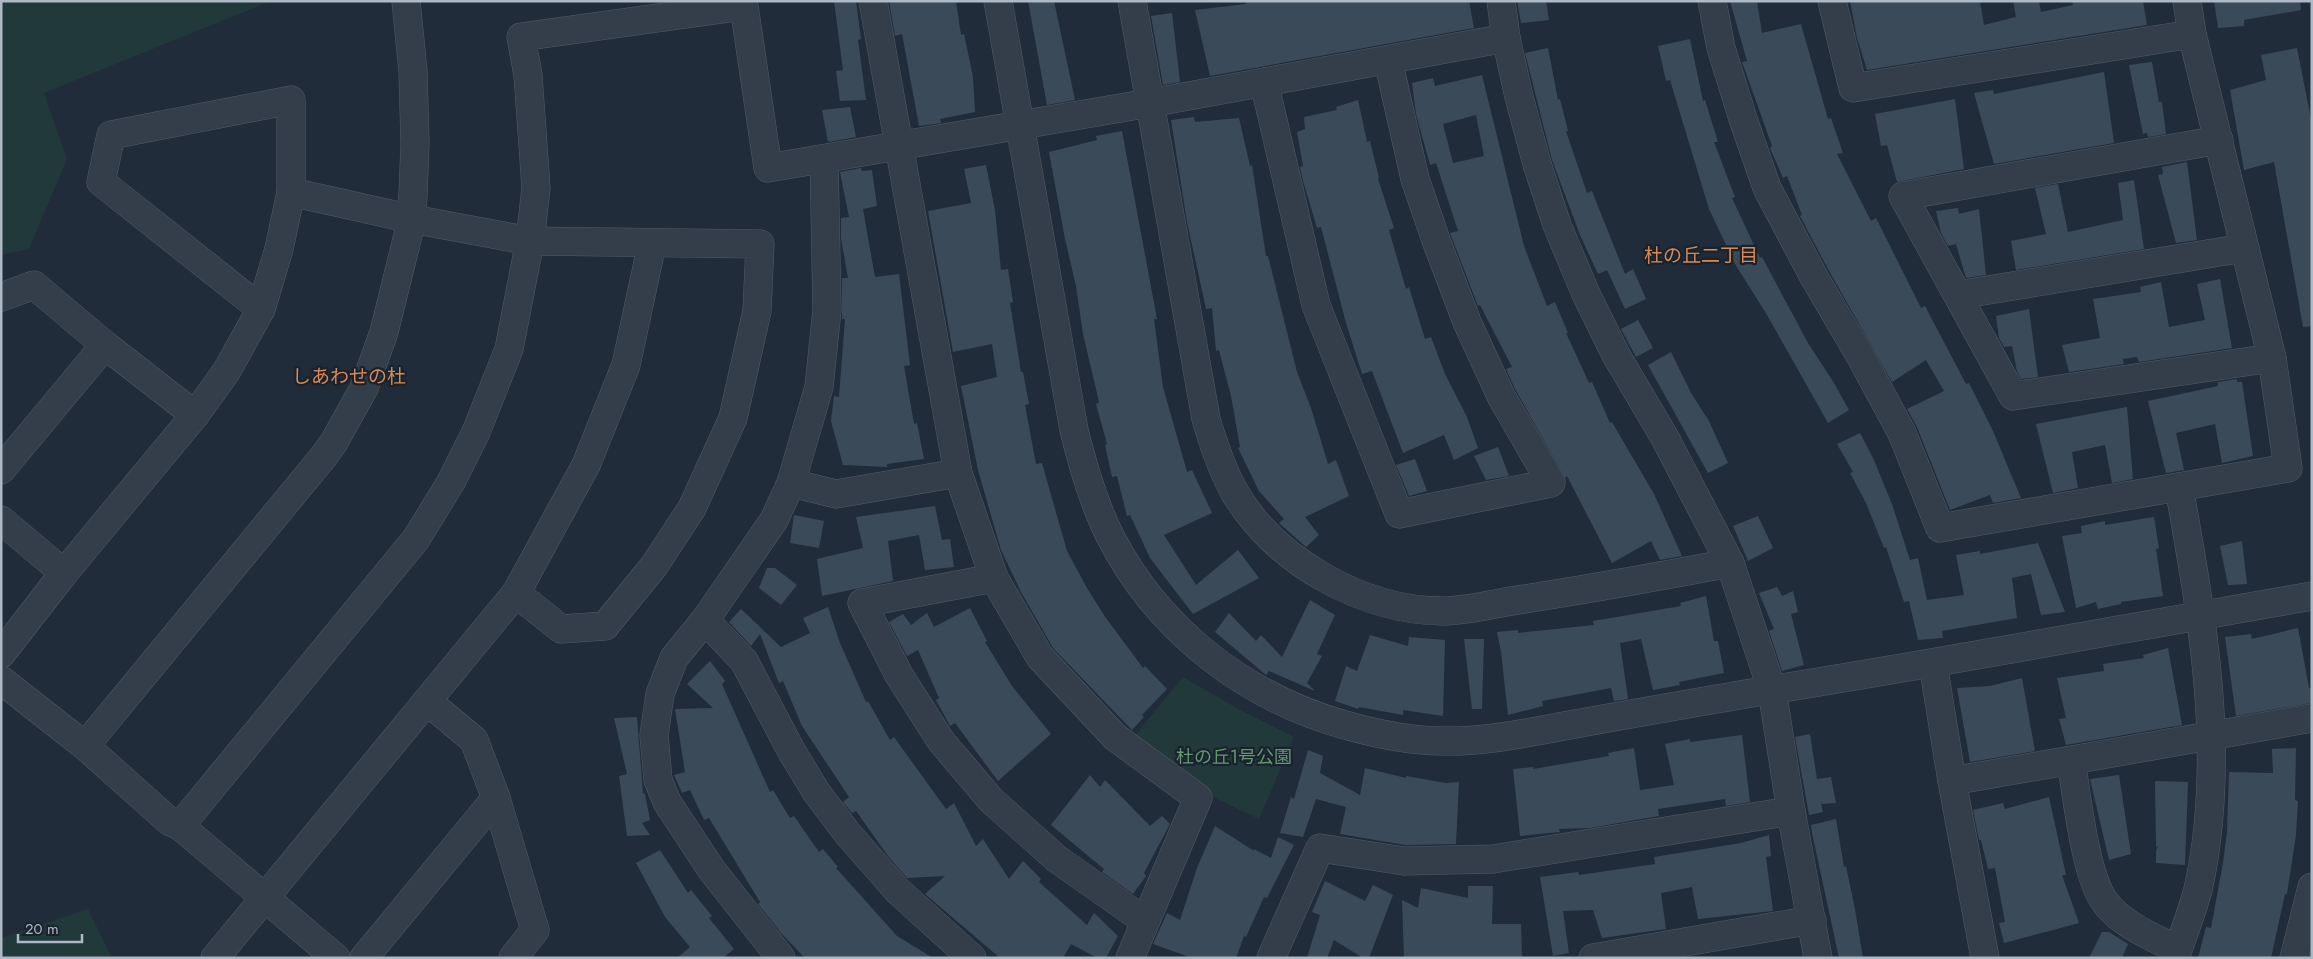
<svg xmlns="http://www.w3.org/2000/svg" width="2313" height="959" font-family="Jost,'Noto Sans JP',sans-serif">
  <rect width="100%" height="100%" fill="#202c3a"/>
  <g fill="#22393b">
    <polygon points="1,1 271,1 44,93 67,159 29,249 1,255"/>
    <polygon points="1183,677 1242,711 1294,737 1259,819 1219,800 1175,772 1134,737"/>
    <polygon points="88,909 111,956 106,958 1,958 1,938"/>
  </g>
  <g fill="#3b4a59" fill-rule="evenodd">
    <polygon points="834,1 856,1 861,39 858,40 866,100 840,101 836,71 843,70"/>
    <polygon points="889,1 956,1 961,35 964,34 973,77 975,112 940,119 941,123 919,126 902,34 895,36"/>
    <polygon points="1028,1 1054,1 1075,100 1047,105"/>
    <polygon points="1245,1 1469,1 1474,28 1210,76 1195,10 1246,4"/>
    <polygon points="1517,1 1546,1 1549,20 1521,23"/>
    <polygon points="1730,1 1757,1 1762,33 1801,24 1828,119 1831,118 1843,153 1837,154 1871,221 1876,218 1921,308 1925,306 1966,384 1969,383 1993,431 2021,498 1993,503 1990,495 1950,510 1917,427 1907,409 1944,391 1926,360 1892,382 1828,269 1800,216 1802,215 1787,176 1783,178 1770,148 1772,146 1742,62 1747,61"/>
    <polygon points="1850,1 1980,1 1984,25 2016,17 2013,1 2039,1 2041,12 2073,5 2072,1 2143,1 2147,25 1867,70 1857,38"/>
    <polygon points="2214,1 2300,1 2301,10 2244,20 2244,26 2218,28"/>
    <polygon points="1172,13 1180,82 1163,85 1151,16"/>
    <polygon points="1690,39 1703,101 1705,100 1718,142 1714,142 1735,197 1732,198 1760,258 1762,257 1808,343 1834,383 1849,410 1828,423 1767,315 1735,264 1709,209 1670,80 1666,81 1658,46"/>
    <polygon points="1548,48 1558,100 1560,99 1568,131 1566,131 1587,193 1592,191 1625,274 1633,269 1646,299 1625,309 1607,270 1598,274 1580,235 1552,160 1525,53"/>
    <polygon points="2297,48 2312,124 2312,326 2303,327 2274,162 2244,170 2230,90 2266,80 2261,55"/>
    <polygon points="2152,62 2159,102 2162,102 2166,134 2148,137 2147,133 2143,134 2129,65"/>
    <polygon points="2104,72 2114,143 1994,164 1974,93 1993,90 1994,94"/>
    <path d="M1482 75 1524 246 1547 306 1555 302 1568 333H1566L1589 383 1592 382 1610 423 1612 422 1654 494 1682 556 1660 560 1651 541 1612 563 1567 476 1565 478 1515 389 1506 369 1512 367 1480 305 1478 306 1450 233 1458 231 1436 163 1430 165 1416 114 1412 83 1433 78 1435 86ZM1476 115 1484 156 1453 163 1443 124Z"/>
    <polygon points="1955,99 1964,169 1897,182 1887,145 1881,146 1875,114"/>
    <polygon points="1358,100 1367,142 1370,141 1379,178 1378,179 1394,228 1389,230 1406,289 1409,287 1425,339 1431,337 1445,374 1467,417 1478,448 1454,460 1444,435 1403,453 1372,371 1362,374 1346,323 1321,227 1317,228 1303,181 1300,167 1303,166 1297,132 1305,129 1304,117 1337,110 1336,107"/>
    <polygon points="850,107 856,137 828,142 822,110"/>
    <polygon points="1194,117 1195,122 1239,118 1250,166 1252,165 1266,256 1268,256 1297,372 1311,408 1328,464 1336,460 1349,496 1305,517 1319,535 1306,547 1279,523 1284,519 1259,491 1238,448 1240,447 1231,396 1219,350 1216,351 1212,308 1206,309 1187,222 1171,120"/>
    <polygon points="1122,131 1157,319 1154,319 1163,387 1187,472 1192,470 1212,513 1164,535 1196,585 1238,550 1259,578 1193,614 1150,558 1130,515 1127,516 1117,476 1112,477 1105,445 1107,444 1096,404 1099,402 1083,334 1076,286 1065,239 1049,152 1097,140 1096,136"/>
    <polygon points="2187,162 2197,240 2176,243 2158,175 2163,174 2162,167"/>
    <polygon points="986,165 995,210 1001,270 1008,269 1013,302 1010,303 1021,372 1023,372 1029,404 1025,405 1036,464 1042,463 1067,551 1087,588 1106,618 1143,668 1145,666 1167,689 1142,715 1144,717 1132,730 1053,648 1021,592 1001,550 978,470 961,386 997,377 992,344 953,352 928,211 971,203 964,169"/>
    <polygon points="861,168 862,171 872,170 877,206 863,209 875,277 899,274 910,365 904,366 914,424 917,423 924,459 887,464 887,467 843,465 831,421 834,396 839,397 845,319 842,319 842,278 848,278 841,239 841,218 849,217 840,172"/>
    <polygon points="2134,180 2144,249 2016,270 2011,241 2046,234 2035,188 2058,184 2068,232 2123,220 2118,183"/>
    <polygon points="1958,208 1959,214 1979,209 1986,275 1966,278 1956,244 1948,246 1941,233 1936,211"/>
    <polygon points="2220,279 2232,348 2139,362 2137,357 2123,359 2124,364 2069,372 2062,345 2100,338 2093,299 2141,292 2140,287 2161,282 2169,327 2205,320 2197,284"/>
    <polygon points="2029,309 2038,377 2021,379 2017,371 2012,346 2004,347 1999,338 1996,316"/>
    <polygon points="1638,320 1653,348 1636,357 1621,329"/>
    <polygon points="1671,352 1691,393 1709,421 1728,463 1708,473 1648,365"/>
    <polygon points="2237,379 2237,382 2242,382 2253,456 2222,463 2215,424 2176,433 2184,470 2166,473 2148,401 2218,386 2218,382"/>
    <polygon points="2127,407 2133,479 2112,483 2105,445 2072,452 2078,488 2053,493 2036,424"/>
    <polygon points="1860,433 1874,460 1892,504 1910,560 1918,558 1927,600 1964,595 1956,555 1980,551 1980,554 2038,543 2065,612 2041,615 2031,574 2012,578 2017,618 1942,631 1943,638 1918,640 1909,601 1904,602 1886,547 1884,548 1866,503 1850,473 1853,472 1837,444"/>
    <polygon points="1498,447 1509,476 1486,480 1474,456"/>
    <polygon points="1415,459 1427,491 1409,496 1396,465"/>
    <polygon points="935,506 942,540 950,539 954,567 925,570 919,535 888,541 893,581 822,596 817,559 863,548 856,517"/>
    <polygon points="794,515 824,521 819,548 790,543"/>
    <polygon points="1758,516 1773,548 1748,561 1733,526"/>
    <polygon points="2154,517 2159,548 2156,549 2163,596 2121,602 2121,604 2098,609 2096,602 2076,608 2062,536 2082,533 2081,526 2105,521 2105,525"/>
    <polygon points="2242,541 2247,584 2228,585 2220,546"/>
    <polygon points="767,568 775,568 797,585 781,605 759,588"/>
    <polygon points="1777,587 1782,596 1793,591 1798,612 1791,614 1804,665 1782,671 1769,631 1774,629 1759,593"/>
    <polygon points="1706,596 1714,641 1718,641 1724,673 1679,682 1680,685 1653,690 1641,639 1620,643 1628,699 1614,701 1611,688 1542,701 1543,706 1508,715 1501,652 1497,632 1518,630 1518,633 1594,625 1593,621 1681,606 1680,603"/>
    <polygon points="1310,600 1335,615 1317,654 1322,656 1307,683 1315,691 1269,671 1266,675 1215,632 1229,613 1256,641 1261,635 1282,657"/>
    <polygon points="828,607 840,643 866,702 868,701 890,740 894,737 946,809 954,803 976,846 983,839 1009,879 1023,861 1041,879 1039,882 1087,925 1094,913 1118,936 1106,958 1097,958 1071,944 1063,958 1000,958 925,894 945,876 907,878 888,856 856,811 852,813 843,802 849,797 802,726 783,681 779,683 760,634 751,646 729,622 741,609 781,647 810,633 803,618"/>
    <polygon points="970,608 987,641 985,642 1012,686 1051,734 998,781 955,723 950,726 936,700 939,698 918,650 907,656 889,622 903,614 911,625 927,613 934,627"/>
    <polygon points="2298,628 2309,688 2312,688 2312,703 2236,716 2225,637 2251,634 2252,639"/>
    <polygon points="1370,635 1408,646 1409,637 1445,640 1443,716 1403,710 1403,715 1359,707 1358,709 1335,701 1346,666 1357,671"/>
    <polygon points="1464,639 1484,639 1482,709 1472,709"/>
    <polygon points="2168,648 2182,725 2066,745 2059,719 2066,718 2057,678 2104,671 2103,664 2144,658 2143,655"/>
    <polygon points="710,661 725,681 722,684 770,792 773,790 790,818 794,816 819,852 823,849 838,867 836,868 897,936 933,958 805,958 781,933 758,904 760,902 709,818 704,820 690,790 682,793 674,775 685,772 675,709 713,708 687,684"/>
    <polygon points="2022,678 2035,751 1970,762 1957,688 1990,686"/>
    <polygon points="637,717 643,793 645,794 650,820 642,823 650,835 627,836 619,776 627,774 614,718"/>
    <polygon points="1810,734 1817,779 1831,777 1836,803 1821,804 1823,812 1809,815 1795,737"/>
    <polygon points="1742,735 1750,802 1726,806 1725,799 1658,809 1659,816 1590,828 1559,829 1560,832 1520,836 1513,769 1533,767 1533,769 1609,756 1608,753 1634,748 1640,790 1674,785 1665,744 1690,739 1690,742"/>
    <polygon points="2296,748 2295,800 2298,801 2296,835 2287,894 2285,894 2271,958 2198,958 2206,927 2211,928 2223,863 2227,832 2229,772 2273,773 2272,749"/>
    <polygon points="1308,750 1323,756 1320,773 1360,795 1365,768 1406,778 1406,776 1446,783 1459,782 1456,844 1405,845 1340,834 1346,807 1316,799 1303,837 1280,833 1291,797 1294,799"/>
    <polygon points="1090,775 1100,787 1105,780 1150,826 1162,816 1170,824 1144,873 1146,876 1133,894 1102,872 1104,869 1051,825"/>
    <polygon points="2119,775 2131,854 2109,860 2090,779"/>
    <polygon points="2155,781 2188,782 2185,865 2156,863 2156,851 2158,846 2156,847"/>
    <polygon points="2049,797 2066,875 2062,875 2079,923 2004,943 1999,923 2005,922 1995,868 1988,869 1981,840 1979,840 1973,810 2003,803 2005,809"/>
    <polygon points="1836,819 1844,867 1846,866 1855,909 1863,958 1839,958 1812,833 1811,825"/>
    <polygon points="1215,826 1254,851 1254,849 1271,858 1278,837 1294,845 1267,898 1264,897 1246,937 1244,936 1236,958 1192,958 1153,944 1167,913 1180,920 1197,868"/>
    <polygon points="1769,835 1771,856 1766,857 1773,911 1698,919 1692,887 1661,893 1666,929 1602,938 1593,910 1563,911 1569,953 1553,956 1540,877 1578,872 1579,875 1655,864 1654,857 1741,843"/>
    <polygon points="660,850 688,893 691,890 712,916 709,918 734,949 723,958 677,958 690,947 665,917 636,863"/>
    <polygon points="1325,881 1365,901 1373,885 1393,895 1369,958 1363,958 1334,940 1327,958 1307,958 1320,915 1312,912"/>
    <polygon points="1468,886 1493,886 1492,924 1521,924 1522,958 1404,958 1402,900 1418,908 1421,888 1468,898"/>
    <polygon points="2102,932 2109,932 2128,944 2122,958 2089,958"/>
  </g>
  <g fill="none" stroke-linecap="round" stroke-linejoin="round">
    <g stroke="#515c68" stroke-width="29">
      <g id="minor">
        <path d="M998 1 1074 430C1083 467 1093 502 1110 536 1158 630 1245 697 1345 725 1377 734 1409 741 1442 741 1487 742 1531 732 1575 724 1642 712 1709 700 1776 689 1955 660 2133 627 2312 596"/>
        <path d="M1132 1 1206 419C1213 443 1222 470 1235 493 1275 561 1363 611 1443 611 1467 611 1501 602 1525 599 1594 588 1662 576 1730 563"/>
        <polyline points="1712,1 1721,48 1744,122 1767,188 1814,277 1862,359 1902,433 1940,528 2288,468 2272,358 2192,34 2187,1"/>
        <polyline points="1832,1 1853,88 2192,34"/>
        <polyline points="1264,82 1316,305 1399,514 1551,483 1501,396 1467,322 1437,243 1415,179 1388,60"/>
        <polyline points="2219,140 1903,196 2013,396 2272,358"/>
        <polyline points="1958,295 2244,248"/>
        <polyline points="1,297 34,285 105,345 195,415 64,573 1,654"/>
        <polyline points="195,415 226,372 261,309 279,249 291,192 291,100 111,135 101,182 261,309"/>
        <polyline points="1,470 105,345"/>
        <polyline points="958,473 994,578 1040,657 1115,737 1198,798 1130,958"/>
        <polyline points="791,483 836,494 958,473 873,1"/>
        <polyline points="1,520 64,573"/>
        <polyline points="994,578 862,603 899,675 941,741 991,800 1057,859 1145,921"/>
        <polyline points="516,593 586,465 626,365 652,244"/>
        <polyline points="705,620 744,661 792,752 817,793 848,834 898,891 972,958"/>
        <polyline points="1933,664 1952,781 1985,958"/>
        <polyline points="1,680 85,746 169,821 180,826 336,958"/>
        <polyline points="427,701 516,593 561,629 605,626 654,566 692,508 733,418 757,311 760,244 530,241 536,188 528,75 521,37 744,6 768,168 1150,103 1506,38"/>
        <polyline points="85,746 324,456 334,442 364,388 384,332 412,219 415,144 413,71 406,1"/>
        <path d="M2071 761C2077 795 2085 876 2105 902 2120 924 2155 938 2178 950 2185 929 2194 907 2199 885 2227 753 2202 617 2179 487"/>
        <polyline points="1952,781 2312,718"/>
        <polyline points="1791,811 1818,958"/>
        <polyline points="180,826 416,539 451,482 476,432 509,349 530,241 412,219 291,192"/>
        <polyline points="215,958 427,701 474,740 496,798 535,930 513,958"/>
        <polyline points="364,958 496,798"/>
        <polyline points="781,958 711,869 667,802 658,780 654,735 660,694 674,658 705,620 774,520 791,483 819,387 827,310 824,159"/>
        <polyline points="1271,958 1320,848 1404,861 1493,859 1791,811 1772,690 1730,563 1665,438 1616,355 1586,294 1557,225 1537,164 1519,97 1506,38 1501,1"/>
        <polyline points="1593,958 1812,920"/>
        <polyline points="2294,958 2312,887"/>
      </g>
    </g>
    <use href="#minor" stroke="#333e4a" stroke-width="28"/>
  </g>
  <g text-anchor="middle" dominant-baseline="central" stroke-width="4.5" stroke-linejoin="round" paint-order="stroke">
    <g font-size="18" fill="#64986e" stroke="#19232e">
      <text x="1234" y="757">杜の丘1号公園</text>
    </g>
    <g font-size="19" fill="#d98957" stroke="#19232e">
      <text x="1701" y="255">杜の丘二丁目</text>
      <text x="349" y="376">しあわせの杜</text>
    </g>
  </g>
  <rect width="2313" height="959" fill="none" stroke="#aeb9c6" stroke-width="5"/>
  <path d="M18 934v8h64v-8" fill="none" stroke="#aeb9c6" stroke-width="2.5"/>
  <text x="25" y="934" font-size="15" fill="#aeb9c6" stroke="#19232e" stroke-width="4" paint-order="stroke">20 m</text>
</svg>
